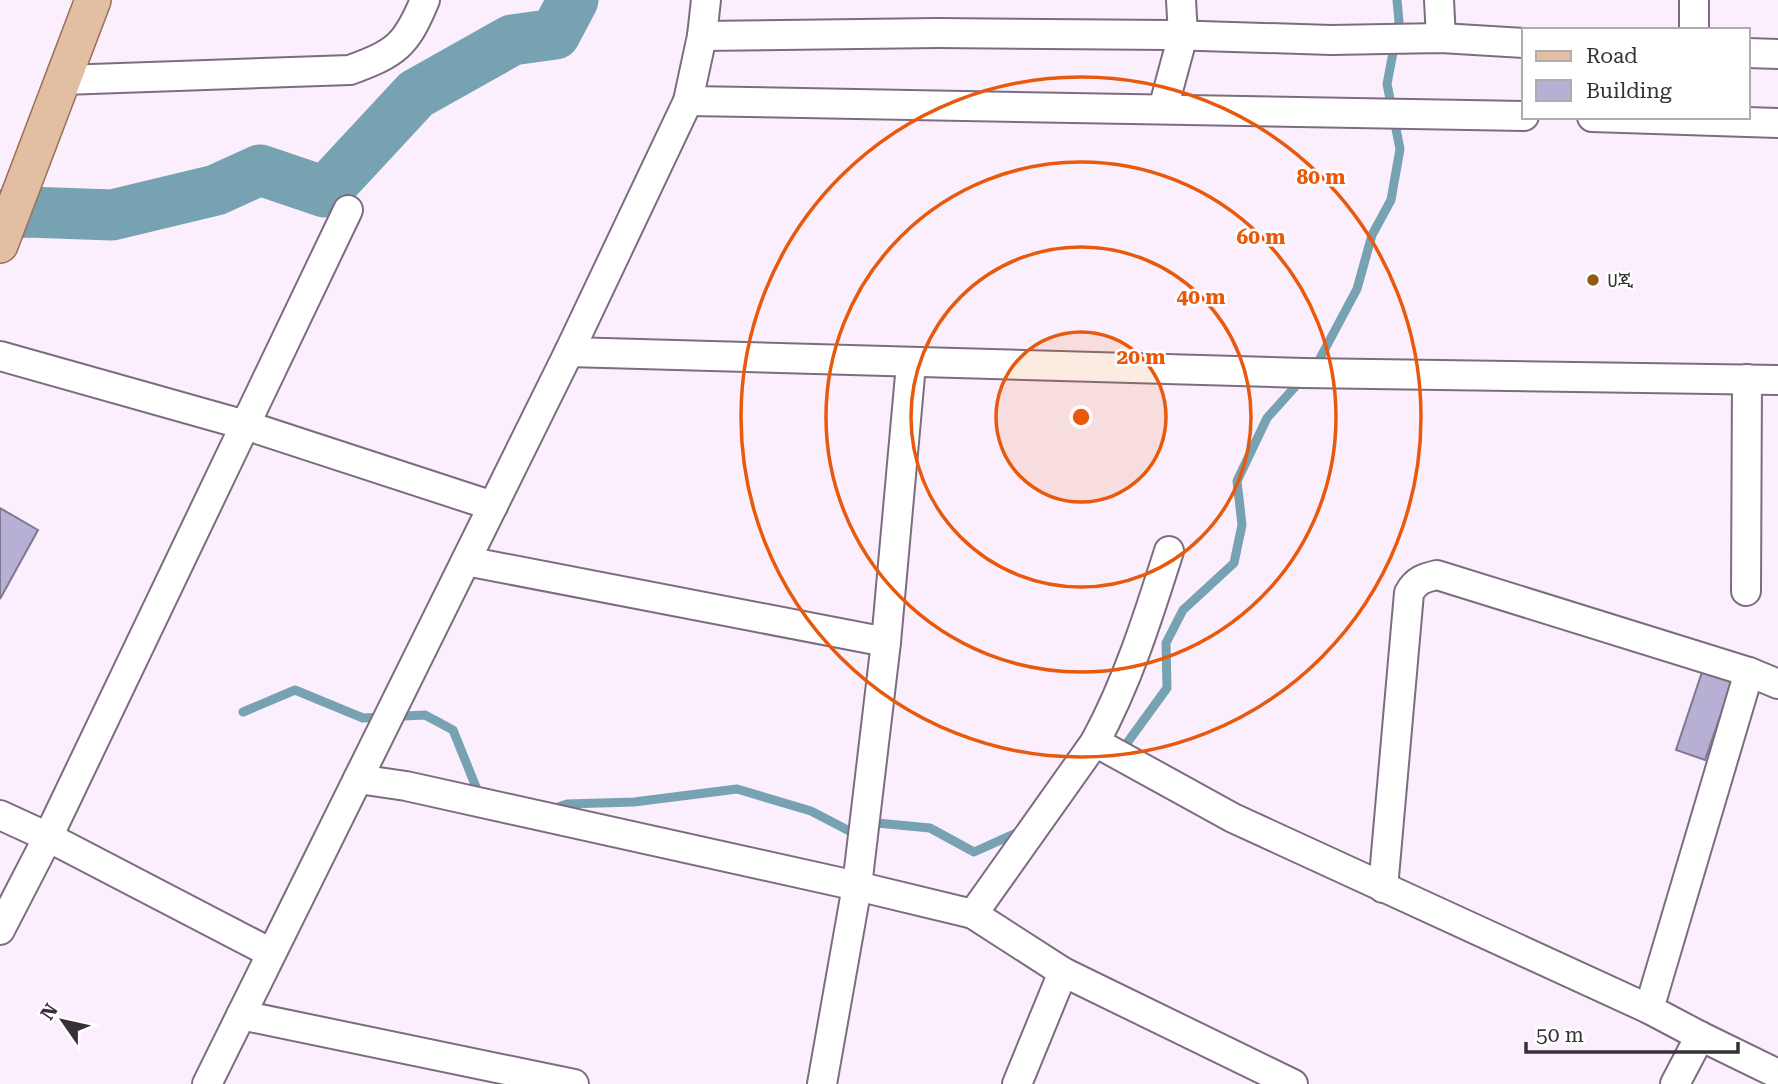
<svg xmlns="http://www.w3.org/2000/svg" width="1778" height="1084" font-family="'Roboto Serif','Noto Sans Ethiopic',serif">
  <rect width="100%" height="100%" fill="#fbeffd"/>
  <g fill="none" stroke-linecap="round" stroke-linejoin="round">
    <g stroke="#76a2b1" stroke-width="9">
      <polyline points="1312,369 1318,362 1357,289 1372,235 1391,200 1400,149 1387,84 1399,21 1397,0"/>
      <polyline points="243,712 295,690 363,718 425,715 453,730 480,797"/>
      <polyline points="1116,750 1127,743 1167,688 1166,643 1183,610 1234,563 1242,525 1237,481 1267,418 1302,379"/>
      <polyline points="552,809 567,804 634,802 737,789 811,811 859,836"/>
      <polyline points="870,828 877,823 930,828 974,852 1023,830"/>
    </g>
    <polyline stroke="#76a2b1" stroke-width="51" points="0,215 28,212 112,215 216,190 260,170 325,192 416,94 512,40 555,34 573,0"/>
  </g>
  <g fill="#b8afd4" stroke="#7e7991" stroke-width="2">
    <polygon points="0,508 38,530 0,599"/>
    <polygon points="1703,669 1733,679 1705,760 1676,750"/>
  </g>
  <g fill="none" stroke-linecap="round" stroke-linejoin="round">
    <g stroke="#7d6c80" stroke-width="32">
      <g id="minor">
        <polyline points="1439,0 1441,38"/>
        <polyline points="1694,30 1694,0"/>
        <polyline points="702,36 937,33 1169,35 1331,40 1441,38 1524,43"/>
        <polyline points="1748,53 1778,54"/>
        <path d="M63 80 350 70C396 53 406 46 425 0"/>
        <polyline points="688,101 1524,116"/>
        <polyline points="1163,109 1183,35 1181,0"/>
        <polyline points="1592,117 1778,123"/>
        <polyline points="569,352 1304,373 1778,380"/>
        <polyline points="0,356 245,425 493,506"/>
        <polyline points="466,561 886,642"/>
        <polyline points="1746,591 1747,379"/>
        <path d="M1095 742C1128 681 1148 617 1169 551"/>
        <polyline points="358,779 406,786 857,886 973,914"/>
        <polyline points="0,815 48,837 271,953"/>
        <path d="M1383 888 1409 593C1416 580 1424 578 1437 575L1749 672"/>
        <polyline points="0,930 48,837 348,210"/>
        <polyline points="241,1015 574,1084"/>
        <polyline points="1700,1036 1649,1009 1749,672 1778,684"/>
        <polyline points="207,1084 569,352 688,101 702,36 706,0"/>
        <polyline points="822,1084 857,886 886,642 911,364"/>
        <polyline points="1017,1084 1063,972"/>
        <polyline points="1293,1084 1063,972 973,914 1095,742 1233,818 1649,1009"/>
        <polyline points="1675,1084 1700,1036 1778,1074"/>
      </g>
    </g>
    <g stroke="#9a7055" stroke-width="38">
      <polyline id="major" points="0,245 93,0"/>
    </g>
    <use href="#minor" stroke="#fff" stroke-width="28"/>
    <use href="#major" stroke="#e2bea2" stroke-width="35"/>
  </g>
  <circle cx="1081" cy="417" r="85" fill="#e8590c" fill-opacity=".12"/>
  <g fill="none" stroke="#e8590c" stroke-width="3.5">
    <circle cx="1081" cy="417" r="85"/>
    <circle cx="1081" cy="417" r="170"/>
    <circle cx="1081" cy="417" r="255"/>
    <circle cx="1081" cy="417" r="340"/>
  </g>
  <circle fill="#925815" stroke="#fff" stroke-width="2.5" cx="1593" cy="280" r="7"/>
  <g text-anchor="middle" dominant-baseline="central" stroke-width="5" stroke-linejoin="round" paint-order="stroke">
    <g font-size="18" fill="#383039" stroke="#fff" text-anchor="start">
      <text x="1607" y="280">ሀጂ</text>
    </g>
  </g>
  <circle cx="1081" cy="417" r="10" fill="#e8590c" stroke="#fff" stroke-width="3.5"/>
  <g font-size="21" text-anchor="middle" font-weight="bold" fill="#e8590c" stroke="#fff" stroke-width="5" stroke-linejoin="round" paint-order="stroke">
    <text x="1321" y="184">80 m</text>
    <text x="1261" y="244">60 m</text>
    <text x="1201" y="304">40 m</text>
    <text x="1141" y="364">20 m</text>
  </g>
  <rect x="1522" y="28" width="228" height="91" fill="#ffffff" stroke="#afacb0" stroke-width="2"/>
  <rect x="1536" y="51" width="35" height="10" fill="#e2bea2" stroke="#afacb0" stroke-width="2"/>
  <text x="1586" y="63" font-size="21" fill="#383039">Road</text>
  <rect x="1536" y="80" width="35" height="21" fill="#b8afd4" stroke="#afacb0" stroke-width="2"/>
  <text x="1586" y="98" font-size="21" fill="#383039">Building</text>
  <g transform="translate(63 1021) rotate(304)" stroke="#ffffff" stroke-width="5" paint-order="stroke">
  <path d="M0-5L12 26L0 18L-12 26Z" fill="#383039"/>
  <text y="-10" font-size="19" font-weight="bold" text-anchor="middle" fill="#383039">N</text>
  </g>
  <path d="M1526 1042v10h212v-10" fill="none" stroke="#383039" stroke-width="3.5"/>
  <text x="1536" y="1042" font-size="21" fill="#383039" stroke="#ffffff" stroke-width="5" paint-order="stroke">50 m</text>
</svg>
